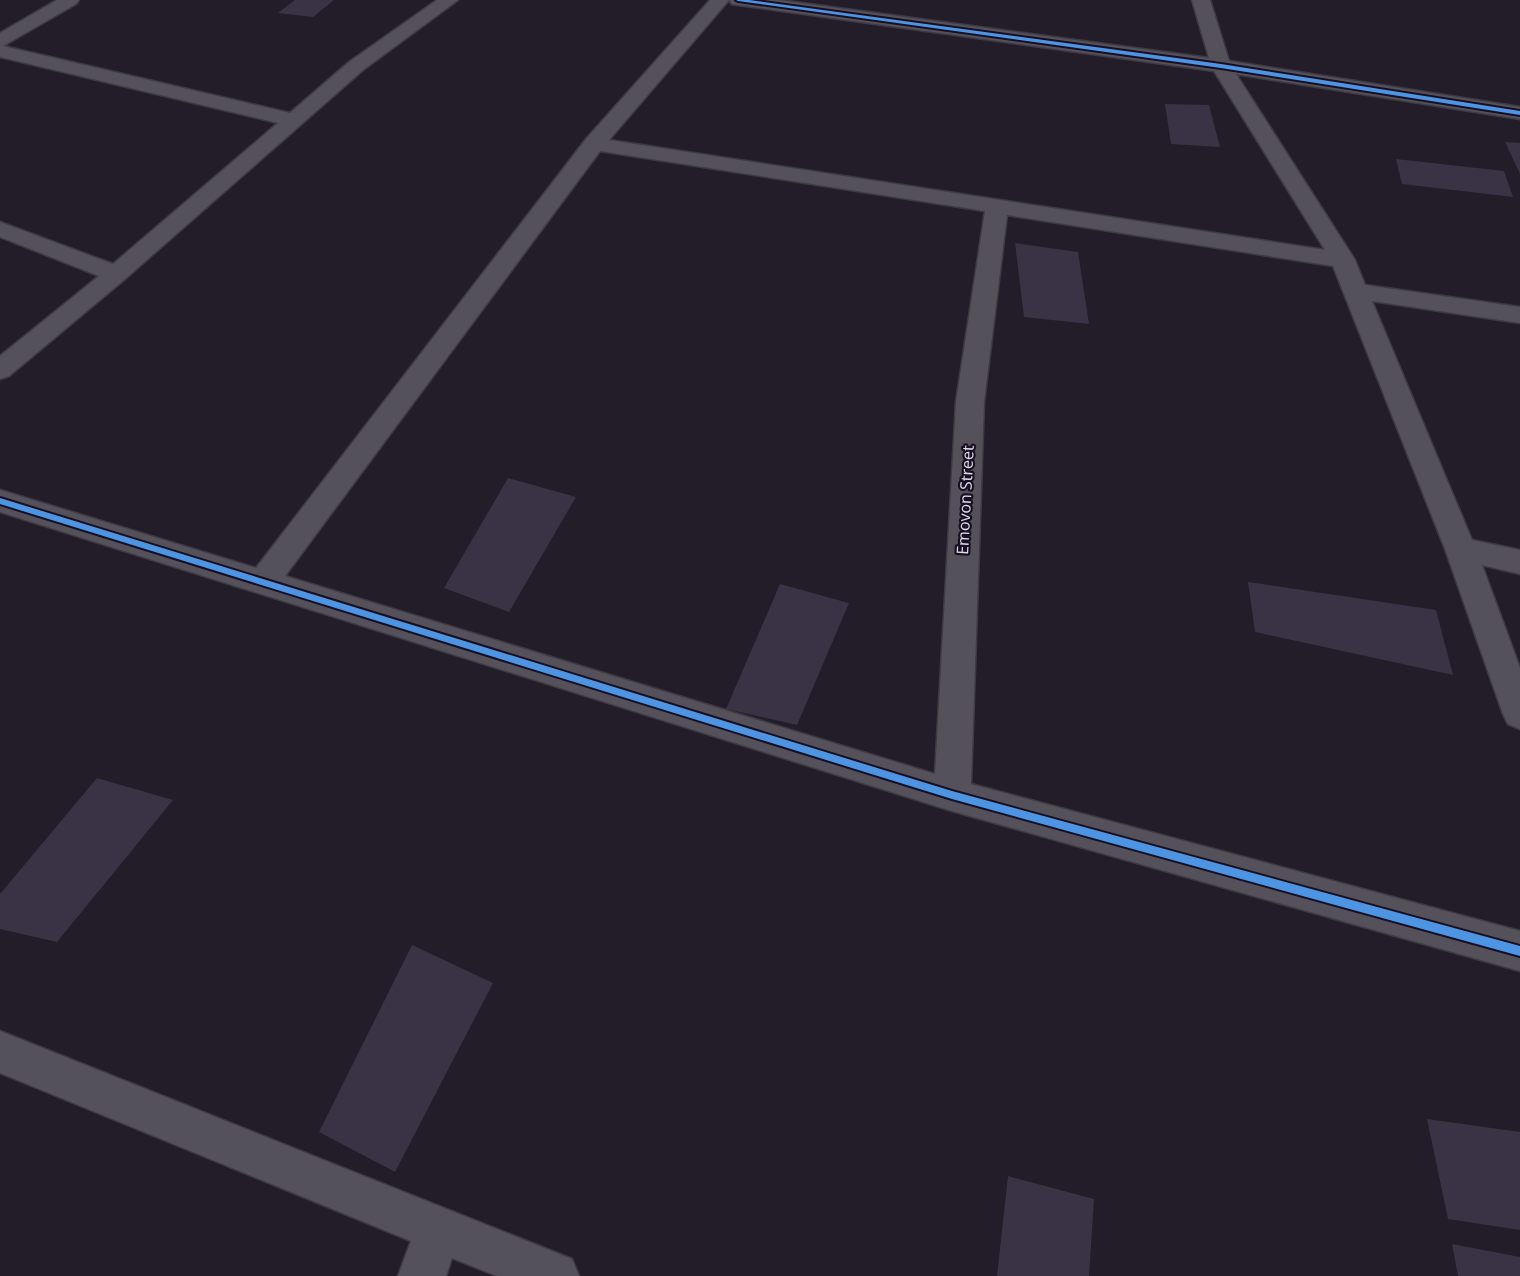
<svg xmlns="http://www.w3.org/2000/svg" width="1520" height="1276" font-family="'Open Sans',sans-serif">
  <rect width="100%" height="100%" fill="#221d28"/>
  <g fill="#393345">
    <polygon points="295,0 334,0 313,17 278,13"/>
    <polygon points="1165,104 1209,105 1220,147 1171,144"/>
    <polygon points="1505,142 1520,143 1520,174"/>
    <polygon points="1396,159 1504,171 1513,197 1402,184"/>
    <polygon points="1015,243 1078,252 1089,324 1024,317"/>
    <polygon points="508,478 576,497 509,612 444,588"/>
    <polygon points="1248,582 1436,610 1453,675 1255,632"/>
    <polygon points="780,584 849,603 797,725 726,709"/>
    <polygon points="97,778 173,800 57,942 0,929 0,894"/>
    <polygon points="412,945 493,983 395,1172 319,1132"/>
    <polygon points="1427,1119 1520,1132 1520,1230 1448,1219"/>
    <polygon points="1008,1176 1094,1199 1089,1276 997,1276"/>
    <polygon points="1452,1244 1520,1257 1520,1276 1458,1276"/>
  </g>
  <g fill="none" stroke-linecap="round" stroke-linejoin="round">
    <g stroke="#3e3a43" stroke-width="3">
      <g id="minor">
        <polygon points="57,0 79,0 76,4 3,46 290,113 349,62 437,0 458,0 363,70 125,279 9,376 0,379 0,356 99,276 0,237 0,222 113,264 278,123 0,57 0,33"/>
        <path d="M710 0H779L1209 58 1192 0H1210L1229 61 1520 107V119L1236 74 1355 260 1365 285 1520 307V323L1372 301 1472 540 1520 550V574L1482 565 1520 668V729L1508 724 1503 714 1445 549 1333 266 1007 215 984 402 971 784 1520 931V971L952 811 0 512V490L256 568 586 139ZM729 0 732 4 738 5 1214 71 1325 250 609 140ZM600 151 985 211 956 402 935 774 285 576Z"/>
        <polygon points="0,1031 572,1259 579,1276 497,1276 452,1258 446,1276 398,1276 411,1241 0,1073"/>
      </g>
    </g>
    <use href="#minor" fill="#55515a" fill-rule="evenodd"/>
    <g stroke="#180f23" stroke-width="4">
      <g id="cycleway">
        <polygon points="736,0 749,0 1221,64 1520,111 1520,115 1221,68 738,1"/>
        <polygon points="0,498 952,791 1520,946 1520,956 952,799 0,504"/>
      </g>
    </g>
    <use href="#cycleway" fill="#4d94e3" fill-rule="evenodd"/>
  </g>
  <g text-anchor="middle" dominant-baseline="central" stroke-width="4.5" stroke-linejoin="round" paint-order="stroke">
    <g font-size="16" fill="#e0dae9" stroke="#180f23">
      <text transform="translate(965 500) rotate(-87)">Emovon Street</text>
    </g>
  </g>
</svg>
